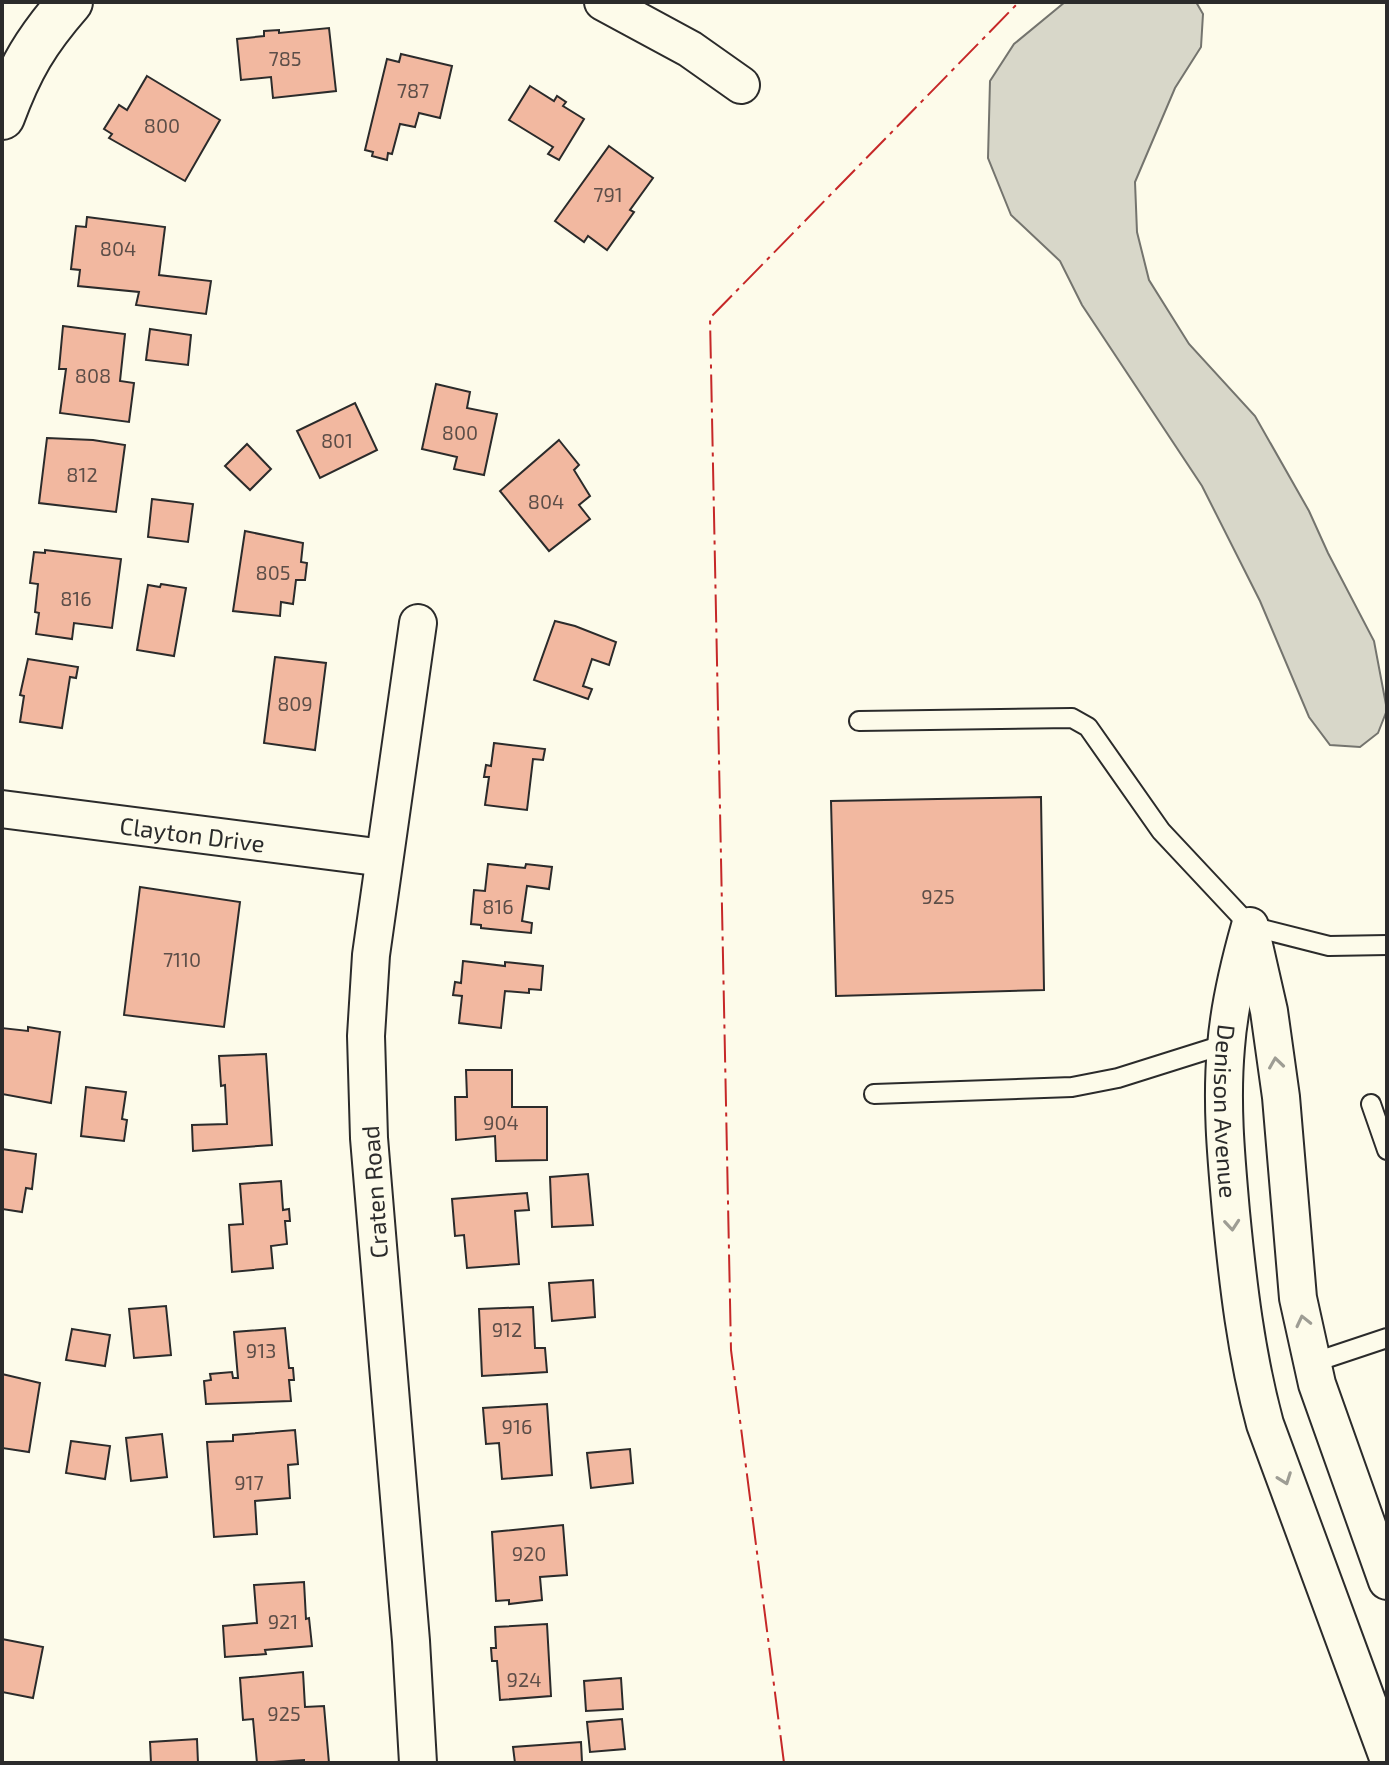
<svg xmlns="http://www.w3.org/2000/svg" width="1389" height="1765" font-family="'Exo 2',sans-serif">
  <rect width="100%" height="100%" fill="#fdfbea"/>
  <polygon fill="#d8d7c9" stroke="#74746e" stroke-width="2" points="1065,2 1196,2 1203,14 1201,47 1175,88 1135,182 1137,232 1149,280 1189,344 1255,416 1309,511 1328,553 1374,641 1387,710 1378,733 1360,747 1330,745 1309,717 1260,601 1202,486 1082,305 1060,261 1011,215 988,158 990,81 1014,44"/>
  <g fill="#f2b8a0" stroke="#2b2b2b" stroke-width="2">
    <polygon points="329,28 336,91 273,98 271,77 241,80 237,39 264,36 264,31 279,30 279,33"/>
    <polygon points="401,54 452,66 440,118 419,113 415,127 400,124 392,154 388,153 387,160 372,156 373,152 365,150 387,59 399,62"/>
    <polygon points="147,76 220,120 185,181 109,138 112,134 104,129 119,105 127,110"/>
    <polygon points="530,86 554,101 557,96 566,102 563,106 584,119 559,160 548,154 553,147 509,120"/>
    <polygon points="609,146 653,178 630,210 634,212 607,250 588,236 584,242 555,221"/>
    <polygon points="87,217 165,227 159,275 211,281 206,314 136,305 139,292 78,286 80,270 71,269 76,226 86,227"/>
    <polygon points="63,326 125,334 120,381 134,383 129,422 60,413 66,369 59,369"/>
    <polygon points="150,329 191,335 188,365 146,360"/>
    <polygon points="436,384 470,392 467,408 497,414 484,475 454,469 457,457 422,449"/>
    <polygon points="355,403 377,450 320,478 297,431"/>
    <polygon points="47,438 93,440 125,445 116,512 39,503"/>
    <polygon points="559,440 579,465 574,470 590,496 579,505 590,519 549,551 500,491"/>
    <polygon points="247,444 271,469 250,490 225,466"/>
    <polygon points="152,499 193,504 188,542 148,537"/>
    <polygon points="245,531 303,543 301,562 307,563 305,580 296,580 293,604 281,602 280,616 233,611"/>
    <polygon points="45,550 121,559 112,628 74,623 72,639 36,634 39,613 35,612 38,584 30,583 34,552 45,553"/>
    <polygon points="161,584 186,588 174,656 137,650 148,585 160,587"/>
    <polygon points="555,621 575,626 616,642 609,665 592,659 583,686 592,689 588,699 534,680"/>
    <polygon points="275,657 326,663 315,750 264,743"/>
    <polygon points="28,659 78,667 76,678 70,677 62,728 20,722 24,696 20,695"/>
    <polygon points="494,743 545,749 543,760 533,759 527,810 485,805 489,777 484,777 486,765 491,766"/>
    <polygon points="1041,797 1044,990 836,996 831,801"/>
    <polygon points="488,864 525,868 526,864 552,867 549,889 527,886 522,921 532,923 531,933 481,928 481,925 471,924 474,890 485,891"/>
    <polygon points="140,887 240,902 224,1027 124,1015"/>
    <polygon points="463,961 505,966 505,962 543,966 541,990 529,989 529,993 505,991 501,1028 459,1023 462,996 453,995 455,982 461,983"/>
    <polygon points="28,1027 60,1032 51,1103 2,1094 2,1028 28,1031"/>
    <polygon points="266,1054 272,1145 193,1151 192,1125 227,1124 225,1085 221,1086 219,1056"/>
    <polygon points="466,1070 512,1070 512,1107 547,1107 547,1160 496,1161 495,1136 456,1140 455,1097 467,1097"/>
    <polygon points="86,1087 126,1092 122,1119 127,1120 124,1141 81,1136"/>
    <polygon points="2,1149 36,1154 32,1189 26,1188 22,1212 2,1209"/>
    <polygon points="588,1174 593,1225 552,1227 550,1177"/>
    <polygon points="281,1181 283,1210 289,1209 290,1221 285,1221 287,1244 271,1246 273,1268 232,1272 229,1225 243,1224 240,1184"/>
    <polygon points="527,1193 529,1210 515,1211 519,1264 467,1268 464,1235 455,1236 452,1199"/>
    <polygon points="593,1280 595,1317 552,1321 549,1283"/>
    <polygon points="166,1306 171,1355 134,1358 129,1309"/>
    <polygon points="533,1307 535,1348 545,1348 547,1372 482,1376 479,1309"/>
    <polygon points="285,1328 289,1368 293,1368 294,1380 289,1380 291,1401 206,1404 204,1381 211,1380 210,1374 232,1372 233,1378 238,1378 234,1332"/>
    <polygon points="72,1329 110,1335 105,1366 66,1360"/>
    <polygon points="2,1374 40,1383 29,1452 2,1448"/>
    <polygon points="547,1404 552,1475 502,1479 499,1443 486,1444 483,1408"/>
    <polygon points="295,1430 298,1464 288,1465 290,1498 255,1501 257,1534 214,1537 207,1442 233,1441 233,1435"/>
    <polygon points="162,1434 167,1477 131,1481 126,1438"/>
    <polygon points="71,1441 110,1446 105,1479 66,1473"/>
    <polygon points="630,1449 633,1483 591,1488 587,1453"/>
    <polygon points="563,1525 567,1575 540,1577 542,1600 509,1604 509,1600 496,1601 492,1532"/>
    <polygon points="304,1582 306,1619 309,1618 312,1646 265,1650 266,1654 225,1657 223,1626 257,1623 254,1585"/>
    <polygon points="547,1624 551,1696 500,1700 497,1661 492,1661 491,1648 496,1648 495,1627"/>
    <polygon points="2,1639 43,1647 33,1698 2,1692"/>
    <polygon points="303,1672 305,1707 324,1706 329,1763 304,1763 304,1760 257,1763 253,1719 243,1720 240,1678"/>
    <polygon points="621,1678 623,1709 586,1711 584,1681"/>
    <polygon points="622,1719 625,1749 590,1752 587,1722"/>
    <polygon points="197,1739 198,1763 151,1763 150,1742"/>
    <polygon points="581,1742 582,1762 591,1763 515,1763 513,1747"/>
  </g>
  <g fill="none" stroke-linecap="round" stroke-linejoin="round">
    <g stroke="#2b2b2b" stroke-width="22">
      <g id="lane">
        <polyline points="859,721 1072,718 1088,727 1161,831 1250,926 1329,946 1387,945"/>
        <polyline points="874,1094 1072,1087 1118,1078 1226,1044"/>
        <polyline points="1371,1104 1387,1150"/>
        <polyline points="1312,1363 1387,1338"/>
      </g>
    </g>
    <g stroke="#2b2b2b" stroke-width="40">
      <g id="street">
        <polyline points="603,2 690,49 741,85"/>
        <path id="s1" d="M2 809 384 858"/>
        <path id="s2" d="M1250 926C1239 965 1229 1006 1226 1047 1221 1103 1226 1156 1231 1212 1238 1284 1246 1354 1265 1424L1387 1755"/>
        <polyline points="1251,932 1269,1011 1281,1097 1298,1298 1317,1384 1387,1581"/>
        <polyline points="418,1763 411,1641 369,1138 366,1036 371,955 418,623"/>
      </g>
    </g>
    <g stroke="#2b2b2b" stroke-width="48">
      <path id="secondary" d="M2 117C20 68 36 41 70 2"/>
    </g>
    <use href="#lane" stroke="#fdfbea" stroke-width="18"/>
    <use href="#street" stroke="#fdfbea" stroke-width="36"/>
    <use href="#secondary" stroke="#fdfbea" stroke-width="44"/>
    <polyline stroke="#c62828" stroke-width="2" stroke-dasharray="28 6 4 6" stroke-linecap="butt" points="784,1763 731,1350 710,318 1019,2"/>
  </g>
  <defs><path id="oneway-chevron" d="M-2-3.5L2.5 0L-2 3.5" fill="none" stroke-width="1.6" stroke-linecap="round" stroke-linejoin="round" transform="scale(2)"/></defs>
  <g stroke="#9e9d94">
    <use href="#oneway-chevron" transform="translate(1276 1063) rotate(-98)"/>
    <use href="#oneway-chevron" transform="translate(1232 1225) rotate(85)"/>
    <use href="#oneway-chevron" transform="translate(1303 1321) rotate(-103)"/>
    <use href="#oneway-chevron" transform="translate(1285 1479) rotate(70)"/>
  </g>
  <g text-anchor="middle" dominant-baseline="central" stroke-width="6" stroke-linejoin="round" paint-order="stroke">
    <g font-size="20" fill="#5d4e48">
      <text x="285" y="58">785</text>
      <text x="413" y="90">787</text>
      <text x="162" y="125">800</text>
      <text x="608" y="194">791</text>
      <text x="118" y="248">804</text>
      <text x="93" y="375">808</text>
      <text x="460" y="432">800</text>
      <text x="337" y="440">801</text>
      <text x="82" y="474">812</text>
      <text x="546" y="501">804</text>
      <text x="273" y="572">805</text>
      <text x="76" y="598">816</text>
      <text x="295" y="703">809</text>
      <text x="938" y="896">925</text>
      <text x="498" y="906">816</text>
      <text x="182" y="959">7110</text>
      <text x="501" y="1122">904</text>
      <text x="507" y="1329">912</text>
      <text x="261" y="1350">913</text>
      <text x="517" y="1426">916</text>
      <text x="249" y="1482">917</text>
      <text x="529" y="1553">920</text>
      <text x="283" y="1621">921</text>
      <text x="524" y="1679">924</text>
      <text x="284" y="1713">925</text>
    </g>
    <g font-size="24" fill="#2b2b2b" stroke="#fdfbea">
      <text stroke="none"><textPath href="#s1" startOffset="192">Clayton Drive</textPath></text>
      <text stroke="none"><textPath href="#s2" startOffset="188">Denison Avenue</textPath></text>
      <text transform="translate(374 1192) rotate(-94)">Craten Road</text>
    </g>
  </g>
  <rect width="1389" height="1765" fill="none" stroke="#2b2b2b" stroke-width="8"/>
</svg>
